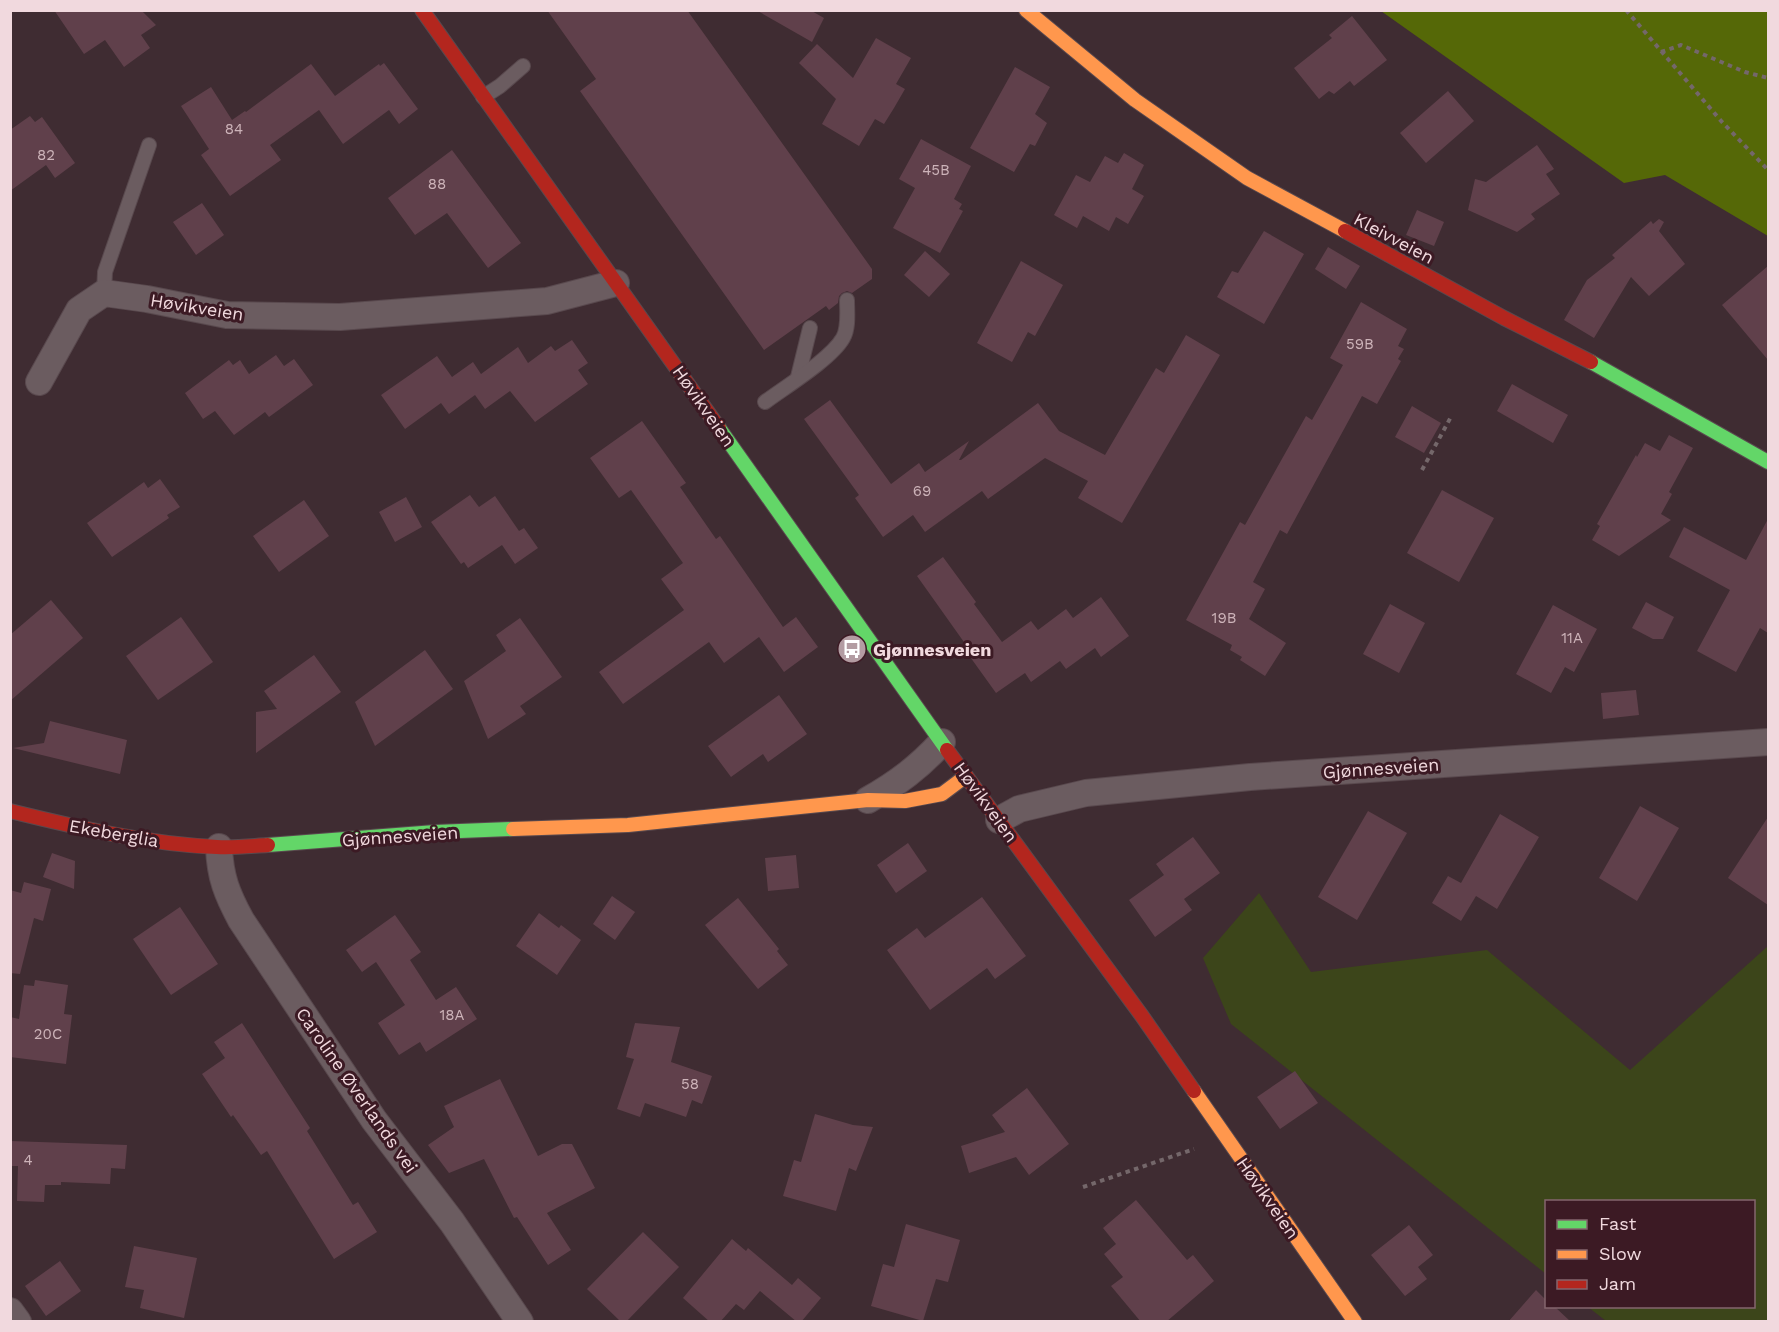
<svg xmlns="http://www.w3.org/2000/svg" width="1779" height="1332" font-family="'Work Sans',sans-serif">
  <rect width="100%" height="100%" fill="#3f2c32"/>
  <polygon fill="#3c451a" points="1259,893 1311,972 1487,950 1630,1070 1768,946 1768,1321 1606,1321 1588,1307 1754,1306 1754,1202 1546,1202 1546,1274 1231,1024 1203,958"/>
  <polygon fill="#556807" points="1381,11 1768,11 1768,236 1665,175 1624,183"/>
  <g fill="#60404b">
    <polygon points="54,10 141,10 156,25 141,35 150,48 124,67 105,40 84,54"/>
    <polygon points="547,10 687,10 872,269 872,279 852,293 847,291 842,293 839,296 838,303 829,310 826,306 764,350 580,91 596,79"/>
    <polygon points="756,10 810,10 824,18 812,42"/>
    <polygon points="1352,16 1387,60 1354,86 1350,81 1334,94 1329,91 1319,99 1294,68 1332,38 1329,35"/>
    <polygon points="876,38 911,58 896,84 905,89 894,108 884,124 875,119 859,146 822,124 836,99 799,63 817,44 853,78"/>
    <polygon points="384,63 418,109 399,124 389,110 343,144 319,110 270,145 281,160 230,196 201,155 209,149 181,106 211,87 232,120 245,111 246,112 311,64 335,96 379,64 380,66"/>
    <polygon points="1015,67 1050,87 1035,114 1047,123 1035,146 1030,144 1014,172 970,148"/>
    <polygon points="1448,91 1474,121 1426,163 1400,133"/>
    <polygon points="30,116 35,122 42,117 75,163 55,178 46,165 10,191 10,130"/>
    <polygon points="921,139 971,166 954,199 962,204 959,209 963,211 940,253 893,228 915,188 899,179"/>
    <polygon points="1537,145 1554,169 1546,174 1560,194 1531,214 1535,219 1517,232 1468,210 1475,179 1486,182"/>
    <polygon points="452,150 521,243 488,268 447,213 415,235 388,198"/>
    <polygon points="1124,153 1144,165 1132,189 1144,196 1128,224 1116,217 1109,231 1083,216 1077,228 1054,215 1076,175 1090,182 1105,156 1118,163"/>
    <polygon points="202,203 224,235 196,255 173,222"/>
    <polygon points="1417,210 1444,222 1434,246 1406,235"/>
    <polygon points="1659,219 1664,222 1659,231 1685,264 1649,296 1631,277 1594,338 1564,320 1587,280 1615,258 1612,255 1651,221 1653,224"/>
    <polygon points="1264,231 1304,254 1264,324 1217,297 1232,271 1238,273"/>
    <polygon points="1328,247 1360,266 1346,289 1315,269"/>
    <polygon points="925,251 950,274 929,297 904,275"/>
    <polygon points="1021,261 1063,285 1035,336 1028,332 1012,362 977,343"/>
    <polygon points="1768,266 1768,360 1722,305"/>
    <polygon points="1361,302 1407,329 1398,346 1404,349 1398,359 1401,361 1377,404 1362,396 1287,534 1280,530 1253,582 1265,589 1249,619 1286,643 1265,676 1240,660 1242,657 1230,650 1232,645 1186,620 1240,522 1245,525 1306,416 1312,420 1343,365 1330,358"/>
    <polygon points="1186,335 1220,355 1122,523 1078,498 1088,481 1045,458 988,499 982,491 925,532 913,515 883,537 855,498 859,495 804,419 830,400 891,484 919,463 925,472 969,441 959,460 961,460 1038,403 1059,431 1105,455 1156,368 1164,373"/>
    <polygon points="572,340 588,363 578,370 588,384 535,422 510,391 485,409 475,395 449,414 441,403 405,429 381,395 437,356 452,377 473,362 481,374 518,347 528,363 551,346 555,351"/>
    <polygon points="276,355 284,366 294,359 313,385 269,417 265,412 234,435 215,411 203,419 185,393 229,360 233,365 240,360 249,374"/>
    <polygon points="1512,384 1568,415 1553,443 1497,411"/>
    <polygon points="1412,406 1441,423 1424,453 1395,437"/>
    <polygon points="642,421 686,483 680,487 716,539 720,536 783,627 796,617 818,647 784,672 759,637 724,663 709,642 623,704 599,672 684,610 661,579 683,563 631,490 619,498 590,458"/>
    <polygon points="1669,435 1693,448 1669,492 1672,494 1661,514 1671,520 1619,556 1592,540 1600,526 1597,524 1636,455 1637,457 1645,443 1660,451"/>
    <polygon points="160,479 180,507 167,515 169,518 112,557 87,523 144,482 148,488"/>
    <polygon points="1442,490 1494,518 1459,582 1407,553"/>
    <polygon points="470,495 479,507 495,496 519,531 524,528 538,548 515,564 502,545 468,568 464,562 461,564 431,522"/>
    <polygon points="406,497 422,527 395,542 379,512"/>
    <polygon points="304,500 329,536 279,572 253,536"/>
    <polygon points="1768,519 1768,633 1760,628 1736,672 1697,651 1730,590 1669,557 1684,527 1746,560"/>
    <polygon points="943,557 976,602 974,604 1002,642 1031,621 1038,630 1066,609 1073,618 1101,597 1129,636 1101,657 1095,648 1066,669 1060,661 1031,682 1025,673 996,693 968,654 971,652 917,576"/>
    <polygon points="51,600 83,638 10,701 10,635"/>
    <polygon points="1646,602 1674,617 1663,639 1653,639 1632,628"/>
    <polygon points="1390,604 1425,623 1399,673 1363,654"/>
    <polygon points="1553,605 1597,629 1574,672 1565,667 1551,693 1516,674"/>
    <polygon points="181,617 213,662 158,700 126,656"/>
    <polygon points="520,618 562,677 520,706 526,714 488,739 464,681 506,651 496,635"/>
    <polygon points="425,650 453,689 375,746 355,702"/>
    <polygon points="314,655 341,692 256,753 256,712 277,709 264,691"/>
    <polygon points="1636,690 1639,715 1603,719 1601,693"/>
    <polygon points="779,695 807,734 768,762 763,754 731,777 708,746"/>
    <polygon points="50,721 127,740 120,774 13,748 44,743"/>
    <polygon points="1640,806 1679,828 1637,901 1599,878"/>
    <polygon points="1368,811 1407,833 1357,920 1318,897"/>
    <polygon points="1500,814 1539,837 1497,909 1476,896 1461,921 1432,903 1448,876 1461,883"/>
    <polygon points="1768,817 1768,905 1728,878"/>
    <polygon points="1193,837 1220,873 1184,899 1192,910 1155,937 1129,900 1164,875 1156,864"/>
    <polygon points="908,843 927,871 896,893 877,865"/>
    <polygon points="52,853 75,861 74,889 43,877"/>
    <polygon points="796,855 799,888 768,891 765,858"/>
    <polygon points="24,882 51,889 43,921 34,918 20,974 10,973 10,890 21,893"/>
    <polygon points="612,896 635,912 615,940 593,924"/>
    <polygon points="982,897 1026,956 995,979 987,968 930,1010 887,950 917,928 925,938"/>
    <polygon points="738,898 779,949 777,951 788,965 758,989 705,925"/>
    <polygon points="180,907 218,964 171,995 133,939"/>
    <polygon points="539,913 559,928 561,925 581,940 557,975 516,946"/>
    <polygon points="395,915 421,952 410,960 436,1000 456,987 477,1019 426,1052 420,1042 399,1055 378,1023 405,1005 376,962 362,972 346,950"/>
    <polygon points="35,980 68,985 64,1014 72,1015 66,1064 10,1057 10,1017 19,1019 24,985 34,986"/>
    <polygon points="242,1023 310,1128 307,1131 353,1205 358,1202 377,1232 334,1259 267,1151 261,1155 233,1115 231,1117 202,1074 225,1058 214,1042"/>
    <polygon points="635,1023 680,1027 671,1062 712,1076 702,1104 692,1100 686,1117 645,1103 640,1117 617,1109 634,1059 626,1057"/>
    <polygon points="1295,1071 1318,1103 1280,1129 1257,1097"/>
    <polygon points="500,1079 538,1156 562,1144 572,1144 595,1188 547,1213 571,1250 548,1265 517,1217 514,1218 484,1159 449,1173 428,1145 454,1127 444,1106"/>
    <polygon points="1027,1088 1069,1144 1029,1175 1016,1157 969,1173 961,1146 1005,1132 992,1115"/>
    <polygon points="815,1114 853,1125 873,1127 856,1171 849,1168 836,1211 783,1196 794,1160 801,1162"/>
    <polygon points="10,1141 127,1145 125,1169 111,1168 110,1184 61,1182 61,1185 45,1185 44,1202 17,1201 18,1166 10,1166"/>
    <polygon points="1136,1200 1187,1260 1193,1255 1214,1281 1166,1322 1141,1322 1111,1286 1123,1277 1104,1254 1116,1244 1103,1228"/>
    <polygon points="906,1224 960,1240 948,1282 936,1279 923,1321 871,1306 883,1264 894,1267"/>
    <polygon points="1409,1225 1433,1255 1418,1267 1427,1279 1405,1296 1371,1255"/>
    <polygon points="643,1232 679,1267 626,1322 621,1322 587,1289"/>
    <polygon points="732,1239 746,1251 748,1248 792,1285 798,1278 821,1298 801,1322 797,1322 760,1291 744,1310 736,1304 720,1322 710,1322 683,1298"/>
    <polygon points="134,1246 197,1258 184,1318 140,1308 144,1290 125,1287"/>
    <polygon points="60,1261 81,1291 46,1316 25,1286"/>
    <polygon points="1536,1290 1546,1300 1546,1306 1554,1306 1571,1322 1508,1322"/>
  </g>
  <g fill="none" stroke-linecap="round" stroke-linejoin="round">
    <g stroke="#59494e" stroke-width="16">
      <g id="lane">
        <polyline points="483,97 500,86 523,66"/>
        <polyline points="104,293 105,272 149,145"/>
        <polyline points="798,377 810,328"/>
        <path d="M765 402C785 387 831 359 843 338 849 328 847 312 847 300"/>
      </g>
    </g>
    <g stroke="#59494e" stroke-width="28">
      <g id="street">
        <polyline points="39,382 79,310 104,293 147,299 227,315 340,317 547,301 616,283"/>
        <path d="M868 800C898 783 919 767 942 742"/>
        <polyline points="999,820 1019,809 1086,793 1250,777 1768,742"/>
        <path d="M219 847C220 877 227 894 241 920L374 1120 452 1222 520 1322"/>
        <polyline points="10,1311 18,1322"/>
      </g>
    </g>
    <g stroke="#59494e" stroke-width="16">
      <g id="fast">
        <polyline points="1591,362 1768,462"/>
        <polyline points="719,428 947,750"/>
        <polyline points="268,845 435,832 513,829"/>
      </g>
    </g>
    <g stroke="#59494e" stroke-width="16">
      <g id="slow">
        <polyline points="1026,10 1135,100 1247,178 1345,231"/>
        <polyline points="513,829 628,825 868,800 905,801 942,794 966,776"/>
        <polyline points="1194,1091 1355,1322"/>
      </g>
    </g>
    <g stroke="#59494e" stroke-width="16">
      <g id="jam">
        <polyline points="422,10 719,428"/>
        <polyline points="1345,231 1504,318 1591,362"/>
        <polyline points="947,750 1142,1016 1194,1091"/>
        <path d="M10 811C79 828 147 844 217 847 234 848 251 846 268 845"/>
      </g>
    </g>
    <g stroke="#74676a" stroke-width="4" stroke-dasharray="4.5 4.5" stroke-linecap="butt">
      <polyline points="1626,10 1722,122 1768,170"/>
      <polyline points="1661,52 1681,45 1745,72 1768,78"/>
      <polyline points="1422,470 1452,415"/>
      <polyline points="1083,1187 1194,1149"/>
    </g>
    <use href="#lane" stroke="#6b5c60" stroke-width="14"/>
    <use href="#street" stroke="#6b5c60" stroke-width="26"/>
    <use href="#fast" stroke="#63d668" stroke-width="14"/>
    <use href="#slow" stroke="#ff974d" stroke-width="14"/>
    <use href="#jam" stroke="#b3261e" stroke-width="14"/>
  </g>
  <defs>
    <g id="bus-disc" transform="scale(1.5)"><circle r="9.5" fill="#b39ca2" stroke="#3c1a24"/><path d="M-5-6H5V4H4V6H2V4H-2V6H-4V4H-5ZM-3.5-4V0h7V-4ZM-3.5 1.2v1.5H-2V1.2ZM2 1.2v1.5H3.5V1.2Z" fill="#fff"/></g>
  </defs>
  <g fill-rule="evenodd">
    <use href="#bus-disc" x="852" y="649"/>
  </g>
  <g text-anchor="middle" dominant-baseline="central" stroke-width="6" stroke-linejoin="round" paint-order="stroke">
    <g font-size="15" fill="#cdb3b9">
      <text x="234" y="129">84</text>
      <text x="46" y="155">82</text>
      <text x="936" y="170">45B</text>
      <text x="437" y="184">88</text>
      <text x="1360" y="344">59B</text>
      <text x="922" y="491">69</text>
      <text x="1224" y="618">19B</text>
      <text x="1572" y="638">11A</text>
      <text x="452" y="1015">18A</text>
      <text x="48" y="1034">20C</text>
      <text x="690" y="1084">58</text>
      <text x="28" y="1160">4</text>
    </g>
    <g font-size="18" fill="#f1d9de" stroke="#3c1a24">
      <text transform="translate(1394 238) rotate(28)">Kleivveien</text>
      <text transform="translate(197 307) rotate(9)">Høvikveien</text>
      <text transform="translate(704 406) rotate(55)">Høvikveien</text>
      <text transform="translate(1381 768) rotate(-4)">Gjønnesveien</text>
      <text transform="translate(986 802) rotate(54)">Høvikveien</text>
      <text transform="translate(114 833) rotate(10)">Ekeberglia</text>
      <text transform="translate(400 836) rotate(-4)">Gjønnesveien</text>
      <text transform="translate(357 1090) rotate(55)">Caroline Øverlands vei</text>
      <text transform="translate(1268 1198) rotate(55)">Høvikveien</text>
    </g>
    <g font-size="18" font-weight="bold" fill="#f1d9de" stroke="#3c1a24" text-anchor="start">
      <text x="873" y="649">Gjønnesveien</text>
    </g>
  </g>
  <rect width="1779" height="1332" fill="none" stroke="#f1d9de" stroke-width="24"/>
  <rect x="1545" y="1200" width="210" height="108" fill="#3c1a24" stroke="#84666e" stroke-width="1.5"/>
  <rect x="1557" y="1220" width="30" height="9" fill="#63d668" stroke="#84666e" stroke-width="1.5"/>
  <text x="1599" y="1230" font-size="18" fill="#f1d9de">Fast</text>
  <rect x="1557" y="1250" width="30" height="9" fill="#ff974d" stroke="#84666e" stroke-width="1.5"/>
  <text x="1599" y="1260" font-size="18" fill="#f1d9de">Slow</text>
  <rect x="1557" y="1280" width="30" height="9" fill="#b3261e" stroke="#84666e" stroke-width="1.5"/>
  <text x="1599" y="1290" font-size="18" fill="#f1d9de">Jam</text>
</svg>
